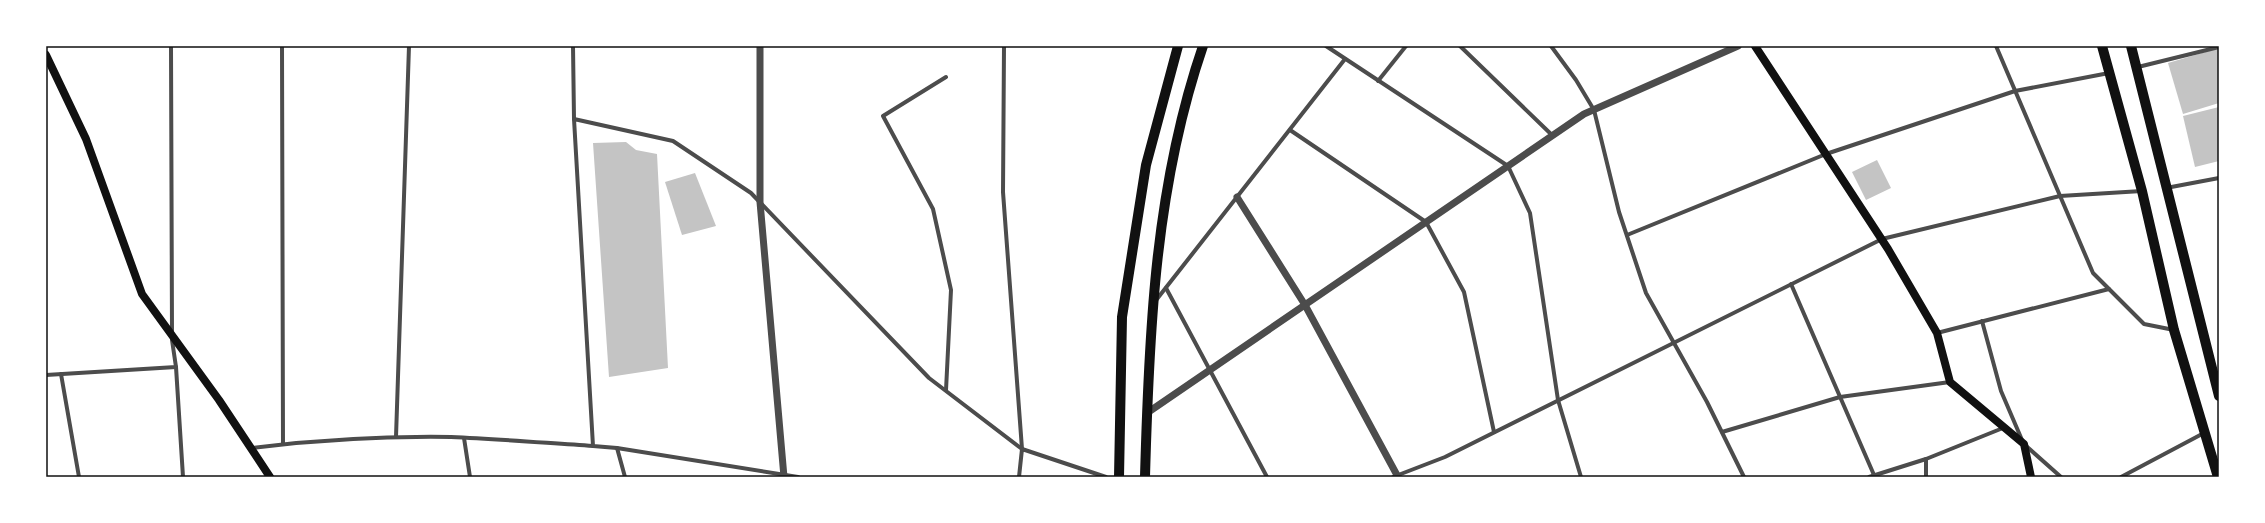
<svg xmlns="http://www.w3.org/2000/svg" width="2265" height="523" font-family="Montserrat,sans-serif">
  <rect width="100%" height="100%" fill="#fff"/>
  <g fill="#c4c4c4">
    <polygon points="2219,48 2219,103 2183,114 2168,63"/>
    <polygon points="2219,107 2219,161 2195,167 2183,116"/>
    <polygon points="626,142 636,150 657,154 668,368 609,377 593,143"/>
    <polygon points="1877,160 1891,188 1866,200 1852,172"/>
    <polygon points="695,173 716,226 682,235 665,182"/>
  </g>
  <g fill="none" stroke-linecap="round" stroke-linejoin="round">
    <g stroke="#4c4c4c" stroke-width="4">
      <polyline points="171,46 172,333"/>
      <polyline points="282,46 283,444"/>
      <polyline points="573,46 574,119"/>
      <polyline points="1004,46 1003,192 1022,449"/>
      <polyline points="1326,46 1508,166 1530,213 1558,400 1581,477"/>
      <polyline points="1460,46 1553,136"/>
      <polyline points="1551,46 1576,80 1594,110 1619,212 1646,293 1707,402 1744,477"/>
      <polyline points="1996,46 2093,273 2144,324 2174,330"/>
      <polyline points="2138,67 2219,47"/>
      <polyline points="1378,81 1406,46"/>
      <polyline points="1290,130 1426,222 1464,292 1494,432"/>
      <polyline points="2166,188 2219,178"/>
      <polyline points="1627,235 1826,154 2015,91 2109,73"/>
      <polyline points="1791,284 1874,475"/>
      <polyline points="1166,288 1267,477"/>
      <polyline points="1157,299 1345,59"/>
      <polyline points="1982,321 2001,391 2022,440"/>
      <polyline points="1937,333 2109,289"/>
      <polyline points="176,367 183,477"/>
      <polyline points="61,374 79,477"/>
      <polyline points="46,375 176,367 172,340"/>
      <polyline points="946,390 951,290 933,209 883,116 946,77"/>
      <polyline points="1722,432 1840,397 1950,382"/>
      <polyline points="396,437 409,46"/>
      <polyline points="464,438 470,477"/>
      <polyline points="2025,445 2061,477"/>
      <path d="M251 448C317 440 384 436 451 437 498 439 546 443 593 446"/>
      <polyline points="617,448 593,446 574,119 673,141 751,193 929,378 1022,449"/>
      <polyline points="625,477 617,448 798,477"/>
      <polyline points="1019,477 1022,449 1106,477"/>
      <polyline points="1393,477 1445,457 1882,239 2060,196 2142,191"/>
      <polyline points="1869,477 1926,459 2003,428"/>
      <polyline points="1926,477 1926,459"/>
      <polyline points="2121,477 2204,433"/>
    </g>
    <g stroke="#4c4c4c" stroke-width="7">
      <polyline points="760,46 760,202 784,477"/>
      <polyline points="1237,197 1305,305 1398,477"/>
      <polyline points="1147,413 1584,114 1738,46"/>
    </g>
    <g stroke="#111" stroke-width="8">
      <polyline points="1755,46 1888,249 1937,333 1950,382 2024,444 2031,477"/>
      <polyline points="46,55 86,139 142,294 219,400 270,477"/>
    </g>
    <g stroke="#111" stroke-width="10">
      <polyline points="2102,46 2142,191 2174,330 2218,477"/>
      <polyline points="2131,46 2219,396"/>
      <polyline points="1119,477 1122,317 1146,165 1178,46"/>
      <path d="M1145 477C1149 331 1155 186 1203 46"/>
    </g>
  </g>
  <rect width="2265" height="523" fill="none" stroke="#ffffff" stroke-width="94"/>
  <rect x="47" y="47" width="2171" height="429" fill="none" stroke="#111" stroke-width="1.5"/>
</svg>
